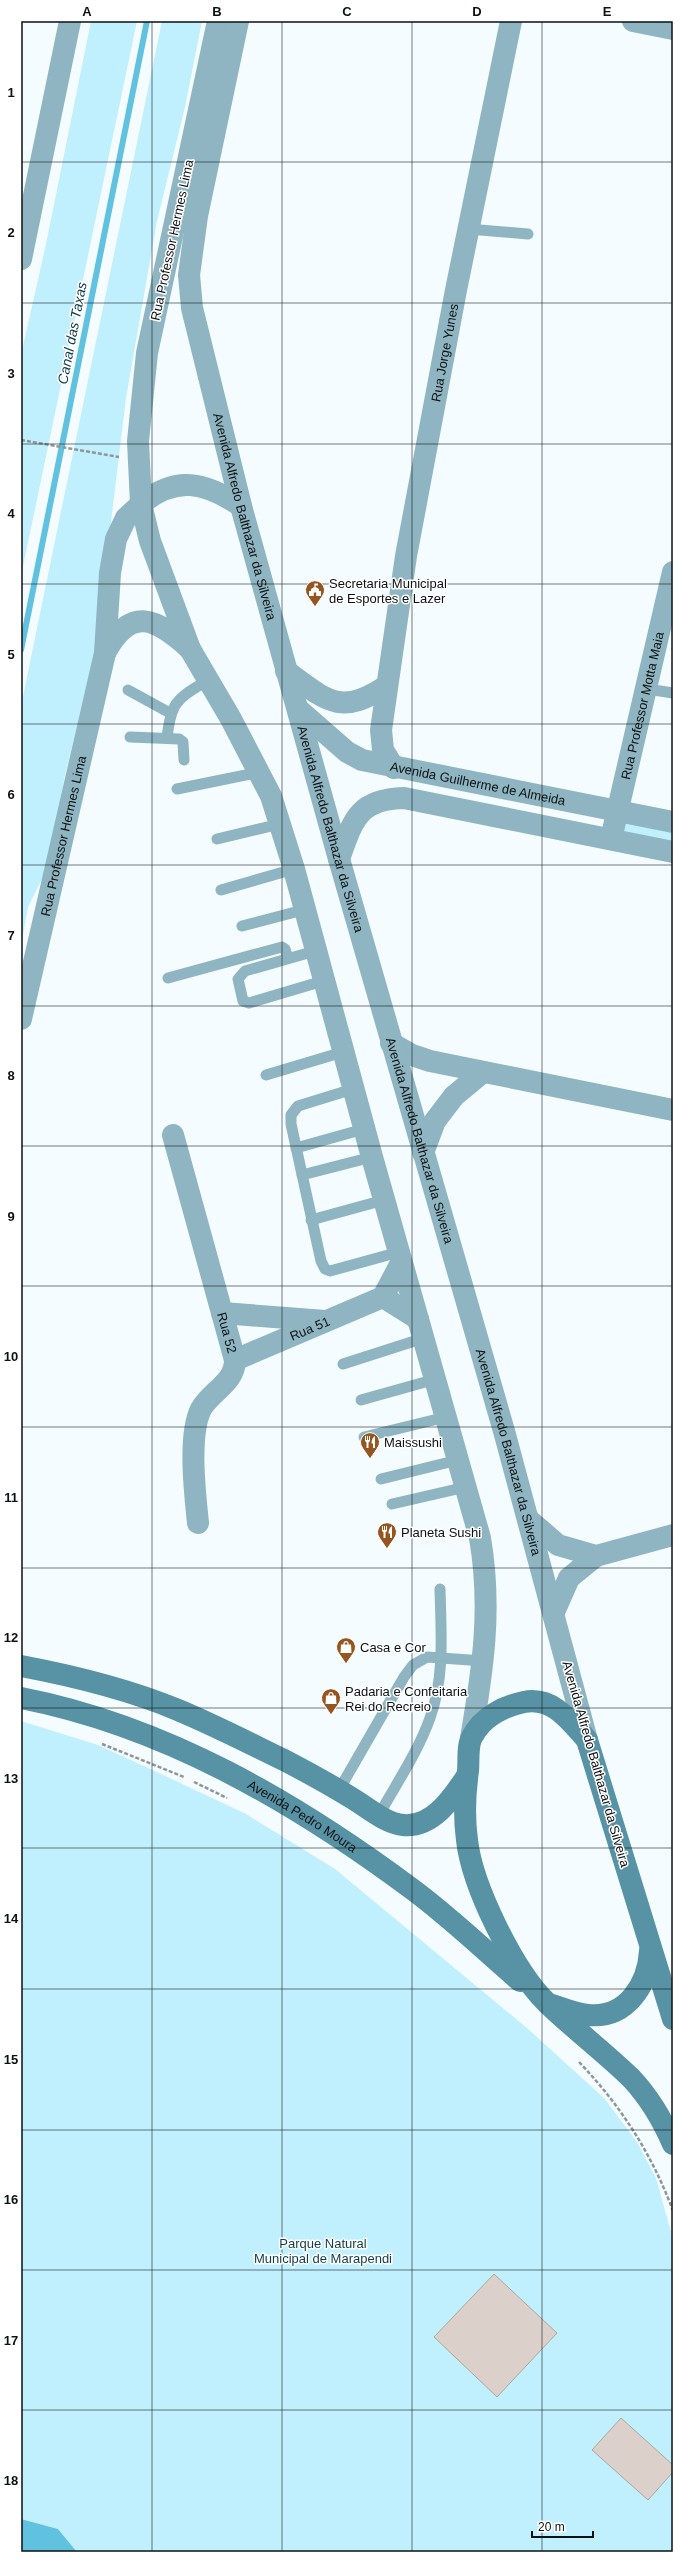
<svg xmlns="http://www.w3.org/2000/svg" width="694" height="2573" font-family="Arial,sans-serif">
  <rect width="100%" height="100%" fill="#f4fcff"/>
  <g fill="#c0effe">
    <polygon points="91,21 137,21 21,576 21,355 46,244"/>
    <polygon points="162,21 202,21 185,107 157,221 126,398 96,646 64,780 52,859 28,907 21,945 21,706"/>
    <polygon points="618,811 673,822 673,852 611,839"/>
    <polygon points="21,1721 98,1745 159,1773 246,1814 335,1869 527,2028 604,2098 637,2142 656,2178 673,2239 673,2552 77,2552 58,2529 21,2519"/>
  </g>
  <polygon fill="#61c2e0" points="21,2519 58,2529 77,2552 21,2552"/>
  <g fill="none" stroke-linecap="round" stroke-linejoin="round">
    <polyline stroke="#61c2e0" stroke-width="6" points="21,650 147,21"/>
  </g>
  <g fill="#dcd1ca" stroke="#b0a69f">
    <polygon points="494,2274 557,2333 497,2397 434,2337"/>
    <polygon points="621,2418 673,2465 673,2472 648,2500 592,2450"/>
  </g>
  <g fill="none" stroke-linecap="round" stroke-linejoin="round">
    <g stroke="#909698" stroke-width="2.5" stroke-dasharray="4 2" stroke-linecap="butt">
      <polyline points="21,440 119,457"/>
      <polyline points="102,1744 184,1777"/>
      <polyline points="194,1782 227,1798"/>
      <path d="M579 2062C621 2106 652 2154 673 2211"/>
    </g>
    <g stroke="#8eb5c1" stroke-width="11">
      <polyline points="468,229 528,234"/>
      <polyline points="647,689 673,693"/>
      <polyline points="128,690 170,713"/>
      <polyline points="130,737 179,739 183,742 184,760"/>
      <path d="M167 738C171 701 177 699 208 680"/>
      <polyline points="177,789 260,772"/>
      <polyline points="217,839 280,824"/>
      <polyline points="221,890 294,869"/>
      <polyline points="242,926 303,910"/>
      <polyline points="315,951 245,971 238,979 243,1001 249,1003 323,981"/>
      <polyline points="168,978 282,947 285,949 288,958"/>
      <polyline points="266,1075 343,1052"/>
      <polyline points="353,1089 298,1106 291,1115 291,1124 321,1261 325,1269 330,1271 399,1252"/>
      <polyline points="296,1148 364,1129"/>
      <polyline points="302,1175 372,1157"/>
      <polyline points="311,1220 384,1200"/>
      <polyline points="343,1364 424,1338"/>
      <polyline points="361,1400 436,1379"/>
      <polyline points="364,1437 446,1417"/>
      <polyline points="381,1479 458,1460"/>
      <polyline points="392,1504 466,1487"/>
      <polyline points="339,1790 404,1677 413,1665 427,1657 484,1661"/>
      <path d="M379 1815C396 1784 418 1752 430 1718 445 1677 441 1632 440 1589"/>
    </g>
    <g stroke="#8eb5c1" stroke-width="22">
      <polyline points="633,21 673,29"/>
      <polyline points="21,259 70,21"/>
      <path d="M105 653C131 605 156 618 190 649"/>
      <path d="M286 671C326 700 340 717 386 686"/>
      <path id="s1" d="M394 768 383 750 381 730 406 556 456 290 511 21"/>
      <path id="s2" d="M611 839 673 572"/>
      <path id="s3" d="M21 1019 105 653 110 573 116 539 126 518 141 504"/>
      <polyline points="391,1043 412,1055 430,1061 673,1110"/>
      <path id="s4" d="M173 1135 235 1360C235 1383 211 1391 201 1409 188 1435 195 1494 198 1523"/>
      <polyline points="423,1153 435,1121 454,1096 483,1072"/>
      <polyline points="383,1297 418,1319"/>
      <polyline points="222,1313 325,1321"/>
      <path id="s5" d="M235 1360 383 1297 401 1263"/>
      <polyline points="529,1520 558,1545 596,1556"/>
      <polyline points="554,1612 569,1578 596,1556 673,1535"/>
    </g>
    <g stroke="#8eb5c1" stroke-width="22">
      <path d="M218 21 147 353 138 441 141 504 150 541 190 649 231 719 271 796 294 869 372 1157 480 1538C492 1608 483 1669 471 1738"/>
      <path id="s6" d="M238 21 197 216 189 275 192 308 241 506 339 859 504 1431 587 1740"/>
      <path d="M141 504C176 475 205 482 241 506"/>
      <path id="s7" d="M299 710 347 752 362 760 673 822"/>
      <path d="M339 859C353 820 358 799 404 798L673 852"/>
    </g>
    <g stroke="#5792a5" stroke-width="22">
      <path d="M21 1666C74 1676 128 1689 178 1710 214 1725 249 1743 284 1760 307 1772 329 1784 350 1797 366 1806 384 1823 403 1825 433 1828 453 1797 467 1776"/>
      <path id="s8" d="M21 1698C165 1726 295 1802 412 1889 450 1917 484 1950 520 1981"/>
      <path d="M552 2005C564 2009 576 2014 588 2015 627 2019 648 1984 650 1951"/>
      <path d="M673 2019 587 1740C571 1722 553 1696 524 1702 504 1706 482 1717 472 1737 467 1746 469 1761 468 1771 465 1792 464 1818 467 1840 472 1886 514 1971 547 2003 574 2029 604 2052 631 2078 648 2096 663 2121 673 2144"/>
    </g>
  </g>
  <path fill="none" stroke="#0d1113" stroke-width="1" stroke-opacity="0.55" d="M152 21V2552M282 21V2552M412 21V2552M542 21V2552M21 162H673M21 303H673M21 444H673M21 584H673M21 724H673M21 865H673M21 1006H673M21 1146H673M21 1286H673M21 1427H673M21 1568H673M21 1708H673M21 1848H673M21 1989H673M21 2130H673M21 2270H673M21 2410H673"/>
  <defs>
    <g id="civic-pin" transform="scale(1)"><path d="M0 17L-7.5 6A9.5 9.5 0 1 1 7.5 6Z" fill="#95551f" stroke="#fff"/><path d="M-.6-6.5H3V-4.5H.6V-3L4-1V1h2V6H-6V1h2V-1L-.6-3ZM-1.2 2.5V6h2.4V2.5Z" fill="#fff"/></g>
    <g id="restaurant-pin" transform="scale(1)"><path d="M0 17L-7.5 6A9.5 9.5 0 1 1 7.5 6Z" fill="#95551f" stroke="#fff"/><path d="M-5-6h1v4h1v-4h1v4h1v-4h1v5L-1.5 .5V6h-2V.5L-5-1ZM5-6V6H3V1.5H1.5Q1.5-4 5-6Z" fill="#fff"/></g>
    <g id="shop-pin" transform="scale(1)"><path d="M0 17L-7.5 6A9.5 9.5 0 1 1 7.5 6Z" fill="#95551f" stroke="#fff"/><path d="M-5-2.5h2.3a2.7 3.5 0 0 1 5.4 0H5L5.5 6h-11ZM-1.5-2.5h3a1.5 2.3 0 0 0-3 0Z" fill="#fff"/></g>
  </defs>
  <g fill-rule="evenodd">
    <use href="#civic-pin" x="315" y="590"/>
    <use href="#restaurant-pin" x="370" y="1442"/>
    <use href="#restaurant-pin" x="387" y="1532"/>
    <use href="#shop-pin" x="346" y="1647"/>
    <use href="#shop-pin" x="331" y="1698"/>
  </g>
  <g text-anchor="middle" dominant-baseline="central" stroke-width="3" stroke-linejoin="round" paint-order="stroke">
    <g font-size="13" fill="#0d1113" stroke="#fff">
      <text transform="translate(172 240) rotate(-78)">Rua Professor Hermes Lima</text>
      <text stroke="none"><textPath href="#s1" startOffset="424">Rua Jorge Yunes</textPath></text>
      <text stroke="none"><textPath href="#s6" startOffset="507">Avenida Alfredo Balthazar da Silveira</textPath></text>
      <text stroke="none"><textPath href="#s2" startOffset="137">Rua Professor Motta Maia</textPath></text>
      <text stroke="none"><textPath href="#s7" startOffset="199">Avenida Guilherme de Almeida</textPath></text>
      <text stroke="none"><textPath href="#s6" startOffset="831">Avenida Alfredo Balthazar da Silveira</textPath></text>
      <text stroke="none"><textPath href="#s3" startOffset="188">Rua Professor Hermes Lima</textPath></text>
      <text stroke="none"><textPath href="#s6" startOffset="1155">Avenida Alfredo Balthazar da Silveira</textPath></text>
      <text stroke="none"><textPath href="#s5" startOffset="81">Rua 51</textPath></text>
      <text stroke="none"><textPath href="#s4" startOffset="205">Rua 52</textPath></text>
      <text stroke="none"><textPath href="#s6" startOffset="1479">Avenida Alfredo Balthazar da Silveira</textPath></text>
      <text transform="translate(596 1764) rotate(74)">Avenida Alfredo Balthazar da Silveira</text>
      <text stroke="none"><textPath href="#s8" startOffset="307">Avenida Pedro Moura</textPath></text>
    </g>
    <g font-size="13" fill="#0d1113" stroke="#fff" text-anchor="start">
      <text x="329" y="583">Secretaria Municipal<tspan x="329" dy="15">de Esportes e Lazer</tspan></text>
      <text x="384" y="1442">Maissushi</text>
      <text x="401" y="1532">Planeta Sushi</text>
      <text x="360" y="1647">Casa e Cor</text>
      <text x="345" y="1691">Padaria e Confeitaria<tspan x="345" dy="15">Rei do Recreio</tspan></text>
    </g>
    <g font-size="13" fill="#103d49" stroke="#fff">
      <text x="323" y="2243">Parque Natural<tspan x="323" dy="15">Municipal de Marapendi</tspan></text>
    </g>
    <g font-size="14" font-style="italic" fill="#0e3b48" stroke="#fff">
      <text transform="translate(72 333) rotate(-79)">Canal das Taxas</text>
    </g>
  </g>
  <rect width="694" height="2573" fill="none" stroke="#ffffff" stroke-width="44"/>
  <path d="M532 2531v6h61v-6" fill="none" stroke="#0d1113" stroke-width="2"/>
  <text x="538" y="2531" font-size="12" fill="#0d1113" stroke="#ffffff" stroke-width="3" paint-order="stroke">20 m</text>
  <rect x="22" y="22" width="650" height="2529" fill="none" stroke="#0d1113" stroke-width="1.5"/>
  <g font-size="13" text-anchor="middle" font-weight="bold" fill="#0d1113">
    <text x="87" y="16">A</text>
    <text x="217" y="16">B</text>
    <text x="347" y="16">C</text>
    <text x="477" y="16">D</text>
    <text x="607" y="16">E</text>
    <text x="11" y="97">1</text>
    <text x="11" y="237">2</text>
    <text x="11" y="378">3</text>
    <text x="11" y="518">4</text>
    <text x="11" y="659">5</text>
    <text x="11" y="799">6</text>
    <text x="11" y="940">7</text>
    <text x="11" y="1080">8</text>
    <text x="11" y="1221">9</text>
    <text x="11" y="1361">10</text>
    <text x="11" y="1502">11</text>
    <text x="11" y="1642">12</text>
    <text x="11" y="1783">13</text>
    <text x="11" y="1923">14</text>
    <text x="11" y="2064">15</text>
    <text x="11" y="2204">16</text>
    <text x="11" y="2345">17</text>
    <text x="11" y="2485">18</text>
  </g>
</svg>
